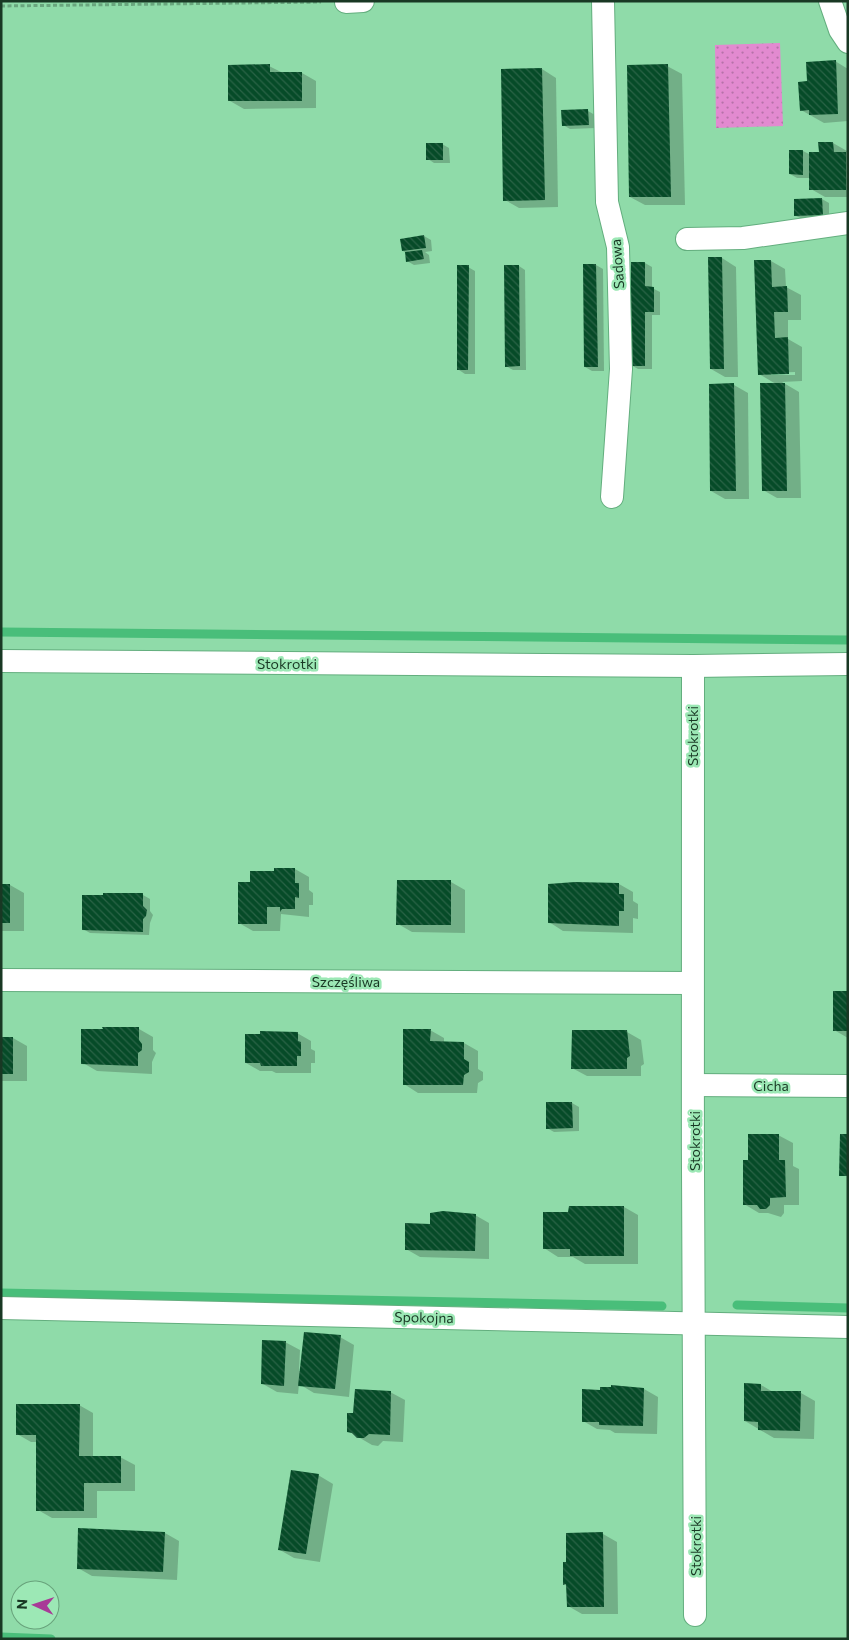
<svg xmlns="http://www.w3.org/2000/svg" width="849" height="1640" font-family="Commissioner,sans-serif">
  <defs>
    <pattern id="park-dots" width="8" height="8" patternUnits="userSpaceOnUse" patternTransform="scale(1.25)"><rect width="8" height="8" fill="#e28ad0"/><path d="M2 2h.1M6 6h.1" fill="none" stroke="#b672a9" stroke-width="1.8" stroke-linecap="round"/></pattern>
    <pattern id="building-back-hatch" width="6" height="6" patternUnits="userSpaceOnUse" patternTransform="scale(1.25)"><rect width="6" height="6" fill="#064b28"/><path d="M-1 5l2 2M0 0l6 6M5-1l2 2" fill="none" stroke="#2a6346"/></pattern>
  </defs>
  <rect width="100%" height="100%" fill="#8fdba9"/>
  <polygon fill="url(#park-dots)" points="780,43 783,126 716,128 715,45"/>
  <g fill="#0003" fill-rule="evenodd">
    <polygon points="835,61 848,69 848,121 824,123 801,110 808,82"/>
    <polygon points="269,66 283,73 302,73 316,81 316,108 244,109 230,101"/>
    <polygon points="667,66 682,74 685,205 645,205 630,197"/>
    <polygon points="542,69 556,78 558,207 519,208 505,200"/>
    <polygon points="588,111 595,115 596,128 570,129 563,125 562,112"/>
    <polygon points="833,143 847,151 848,197 825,197 811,189 811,178 797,178 790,174 803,151 811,155 820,153"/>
    <polygon points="442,144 449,148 450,163 434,163 428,159"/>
    <polygon points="822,199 829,203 829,219 803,219 796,216 796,200"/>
    <polygon points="424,236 431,240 432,251 425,252 429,255 430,263 414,265 407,261 406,253 403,251"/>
    <polygon points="722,258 736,267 738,377 725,377 711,369"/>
    <path d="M756 261H771L785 269 786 287 801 295V320H788V339L802 347V381L782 382 799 392 801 498H777L763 490 776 384 759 374ZM795 372V375H771V373Z"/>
    <polygon points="645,263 652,267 652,288 660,292 660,315 652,315 652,369 638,369 631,365"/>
    <polygon points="596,265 603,269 604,371 592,371 585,367"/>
    <polygon points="519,266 525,270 526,370 513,370 506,366"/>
    <polygon points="468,267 475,271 475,374 465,374 459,370"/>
    <polygon points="734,385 748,393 749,499 725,499 711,491"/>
    <polygon points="295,869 309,877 309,890 313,893 313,905 309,905 309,917 281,914 280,931 253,931 239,923 252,883 275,872"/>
    <polygon points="399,881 451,882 465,890 465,933 412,932 398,924"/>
    <polygon points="619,884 633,892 633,901 638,904 638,919 633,918 633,933 563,931 549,922"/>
    <polygon points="1,885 10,885 24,893 24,931 1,931"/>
    <polygon points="143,895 150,899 150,911 153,915 150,923 149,935 90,933 83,929"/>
    <polygon points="848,992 848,1038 834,1030"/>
    <polygon points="139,1029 153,1037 153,1050 156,1053 152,1062 152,1074 97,1071 83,1063"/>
    <polygon points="430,1030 444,1038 444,1043 464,1043 478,1051 478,1069 483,1072 483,1080 478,1083 477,1093 418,1093 404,1084"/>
    <polygon points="627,1032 641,1040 644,1064 641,1066 641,1076 587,1076 572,1068"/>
    <polygon points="297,1033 311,1041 311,1049 315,1051 315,1063 311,1063 311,1073 276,1073 272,1071 260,1071 246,1063"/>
    <polygon points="1,1038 13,1038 27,1046 27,1081 1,1081"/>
    <polygon points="572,1103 579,1107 579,1131 554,1132 547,1128"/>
    <polygon points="778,1135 793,1143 793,1166 799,1169 799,1205 784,1205 784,1213 781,1217 768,1213 759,1213 744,1204 750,1161"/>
    <polygon points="624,1207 638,1215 638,1264 585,1264 573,1257 558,1257 544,1248 570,1213"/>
    <polygon points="475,1215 489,1223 489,1259 420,1257 406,1249 431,1225"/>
    <polygon points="340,1337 354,1345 349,1397 314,1393 299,1384 298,1394 277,1392 263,1384 285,1342 300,1350 299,1371 301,1371"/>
    <polygon points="761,1385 773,1392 801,1393 815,1401 814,1439 774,1438 745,1421"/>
    <polygon points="644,1389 658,1397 657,1434 615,1433 610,1430 597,1429 583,1421 601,1391"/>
    <polygon points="390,1392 405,1400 403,1442 383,1441 378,1446 372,1445 348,1431"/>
    <polygon points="79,1405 93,1413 93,1457 120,1457 135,1465 135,1491 97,1491 97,1518 52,1518 38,1510 38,1442 31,1442 17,1434"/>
    <polygon points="318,1475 333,1484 320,1562 294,1558 280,1550"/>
    <polygon points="165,1533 179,1541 177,1580 92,1576 78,1568"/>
    <polygon points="603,1534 617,1542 618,1614 582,1614 568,1606 567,1586 564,1584"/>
  </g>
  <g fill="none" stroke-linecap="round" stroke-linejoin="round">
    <g stroke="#49be7a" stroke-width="9">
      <polyline points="1,632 848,640"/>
      <polyline points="1,1293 662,1306"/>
      <polyline points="737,1305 848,1308"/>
      <polyline points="1,1637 51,1639"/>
    </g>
  </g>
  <g fill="url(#building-back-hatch)">
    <polygon points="836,60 838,114 809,115 809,110 800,111 798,82 807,81 806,62"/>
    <polygon points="270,64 270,72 302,72 302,101 228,101 228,65"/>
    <polygon points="668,64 671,197 629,197 627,65"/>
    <polygon points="542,68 545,200 503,201 501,69"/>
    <polygon points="588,109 589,125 562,126 561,110"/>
    <polygon points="818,142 833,142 834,152 846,152 846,190 809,190 809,152 819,152"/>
    <rect x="426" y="143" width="17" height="17"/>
    <polygon points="789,150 803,150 803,175 789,174"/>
    <polygon points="822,198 823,215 794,216 794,199"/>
    <polygon points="424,235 426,248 402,251 400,239"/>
    <polygon points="422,250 424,259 406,262 405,252"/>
    <polygon points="708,257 722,257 724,369 710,369"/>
    <polygon points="754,260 771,260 772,287 787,286 788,312 774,312 775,338 788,337 789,374 758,375"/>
    <polygon points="631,262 645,262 645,286 654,287 654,312 645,312 645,366 630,366"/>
    <polygon points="583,264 596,264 598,367 584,367"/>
    <polygon points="457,265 469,265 468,370 457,370"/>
    <polygon points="504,265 519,265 520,366 505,367"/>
    <polygon points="734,383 736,491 710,491 709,384"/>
    <polygon points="760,383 785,383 787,491 762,491"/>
    <polygon points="274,868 295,868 295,883 299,883 299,898 295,897 295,909 282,909 280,912 280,907 267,907 267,924 238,924 238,882 250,882 250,871 274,871"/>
    <polygon points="397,880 451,880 451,925 396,925"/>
    <polygon points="575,882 619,883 619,894 624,894 624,911 619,911 619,926 548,923 548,884"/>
    <rect x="1" y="884" width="9" height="39"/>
    <polygon points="103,893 143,893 143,906 147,910 146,916 143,919 143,932 82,930 82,895 103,895"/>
    <rect x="833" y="991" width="15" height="40"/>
    <polygon points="102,1027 139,1027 139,1040 142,1044 142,1050 138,1053 138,1066 81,1064 81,1029 103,1029"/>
    <polygon points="403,1029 431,1029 430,1041 464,1042 464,1059 469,1062 469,1072 464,1075 463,1085 403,1085"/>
    <polygon points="572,1030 627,1030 630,1056 627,1058 627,1069 571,1069"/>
    <polygon points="260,1031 298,1032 298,1041 301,1042 301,1056 297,1056 297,1066 261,1066 260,1063 245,1063 245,1034 260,1034"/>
    <rect x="1" y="1037" width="12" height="37"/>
    <polygon points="546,1102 572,1102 573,1128 546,1129"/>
    <polygon points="748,1134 779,1134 779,1160 785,1160 786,1197 770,1198 770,1205 766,1209 760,1209 757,1205 743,1205 743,1160 748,1160"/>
    <polygon points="840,1134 848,1134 848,1176 839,1176"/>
    <polygon points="569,1206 624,1206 624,1256 570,1256 570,1249 543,1249 543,1212 568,1212"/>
    <polygon points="443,1211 476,1214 475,1251 405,1250 405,1223 430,1224 430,1213"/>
    <polygon points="304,1332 341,1335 335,1389 298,1386"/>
    <polygon points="262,1340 286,1341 284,1386 261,1384"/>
    <polygon points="744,1383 761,1384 761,1391 801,1391 800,1431 758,1430 758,1422 744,1421"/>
    <polygon points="611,1385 644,1388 643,1426 599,1425 599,1422 582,1422 582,1389 600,1390 600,1387 611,1387"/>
    <polygon points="355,1389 391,1391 390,1435 369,1434 364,1438 357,1438 352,1433 347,1432 347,1413 353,1413"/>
    <polygon points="16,1404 80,1404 79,1456 121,1456 121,1483 84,1483 84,1511 36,1511 36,1435 16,1435"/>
    <polygon points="291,1470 319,1474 306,1554 278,1550"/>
    <polygon points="78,1528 165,1532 163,1572 77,1569"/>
    <polygon points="603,1532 604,1607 567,1607 566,1584 563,1585 563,1562 566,1562 566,1533"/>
  </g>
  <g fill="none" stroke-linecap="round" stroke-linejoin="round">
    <g stroke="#63ae7e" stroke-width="24">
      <g id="minor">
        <polyline points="603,1 607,202 618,247 621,369 612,497"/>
        <polyline points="830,1 840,30 848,42"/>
        <polyline points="346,2 363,1"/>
        <polyline points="687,239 743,238 848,223"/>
        <polyline points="1,661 693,666 848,664"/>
        <path d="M693 666C691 982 694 1299 695 1615"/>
        <polyline points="1,980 691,983"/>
        <polyline points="693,1085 848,1086"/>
        <polyline points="1,1308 848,1327"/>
      </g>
    </g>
    <polyline stroke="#69a67e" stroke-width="3" stroke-dasharray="4 2.5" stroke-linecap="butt" points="1,6 321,2"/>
    <use href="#minor" stroke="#fff" stroke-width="22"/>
  </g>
  <g text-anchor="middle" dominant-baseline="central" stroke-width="5" stroke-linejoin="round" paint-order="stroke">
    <g font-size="14" fill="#193824" stroke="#9ce8b5">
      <text transform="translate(617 264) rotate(-94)">Sadowa</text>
      <text x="287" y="663">Stokrotki</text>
      <text transform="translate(692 736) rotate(-90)">Stokrotki</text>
      <text x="346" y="981">Szczęśliwa</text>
      <text x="771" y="1085">Cicha</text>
      <text transform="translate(694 1141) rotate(-90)">Stokrotki</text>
      <text transform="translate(424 1317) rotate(1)">Spokojna</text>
      <text transform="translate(695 1546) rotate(-90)">Stokrotki</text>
    </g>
  </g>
  <rect width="849" height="1640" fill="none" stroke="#193824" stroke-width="5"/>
  <g transform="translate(35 1605) rotate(273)"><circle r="24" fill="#9ce8b5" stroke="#68a27b"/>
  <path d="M0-4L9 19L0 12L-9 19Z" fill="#a83a97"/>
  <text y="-8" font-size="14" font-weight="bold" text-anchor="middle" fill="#193824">N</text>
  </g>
</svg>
